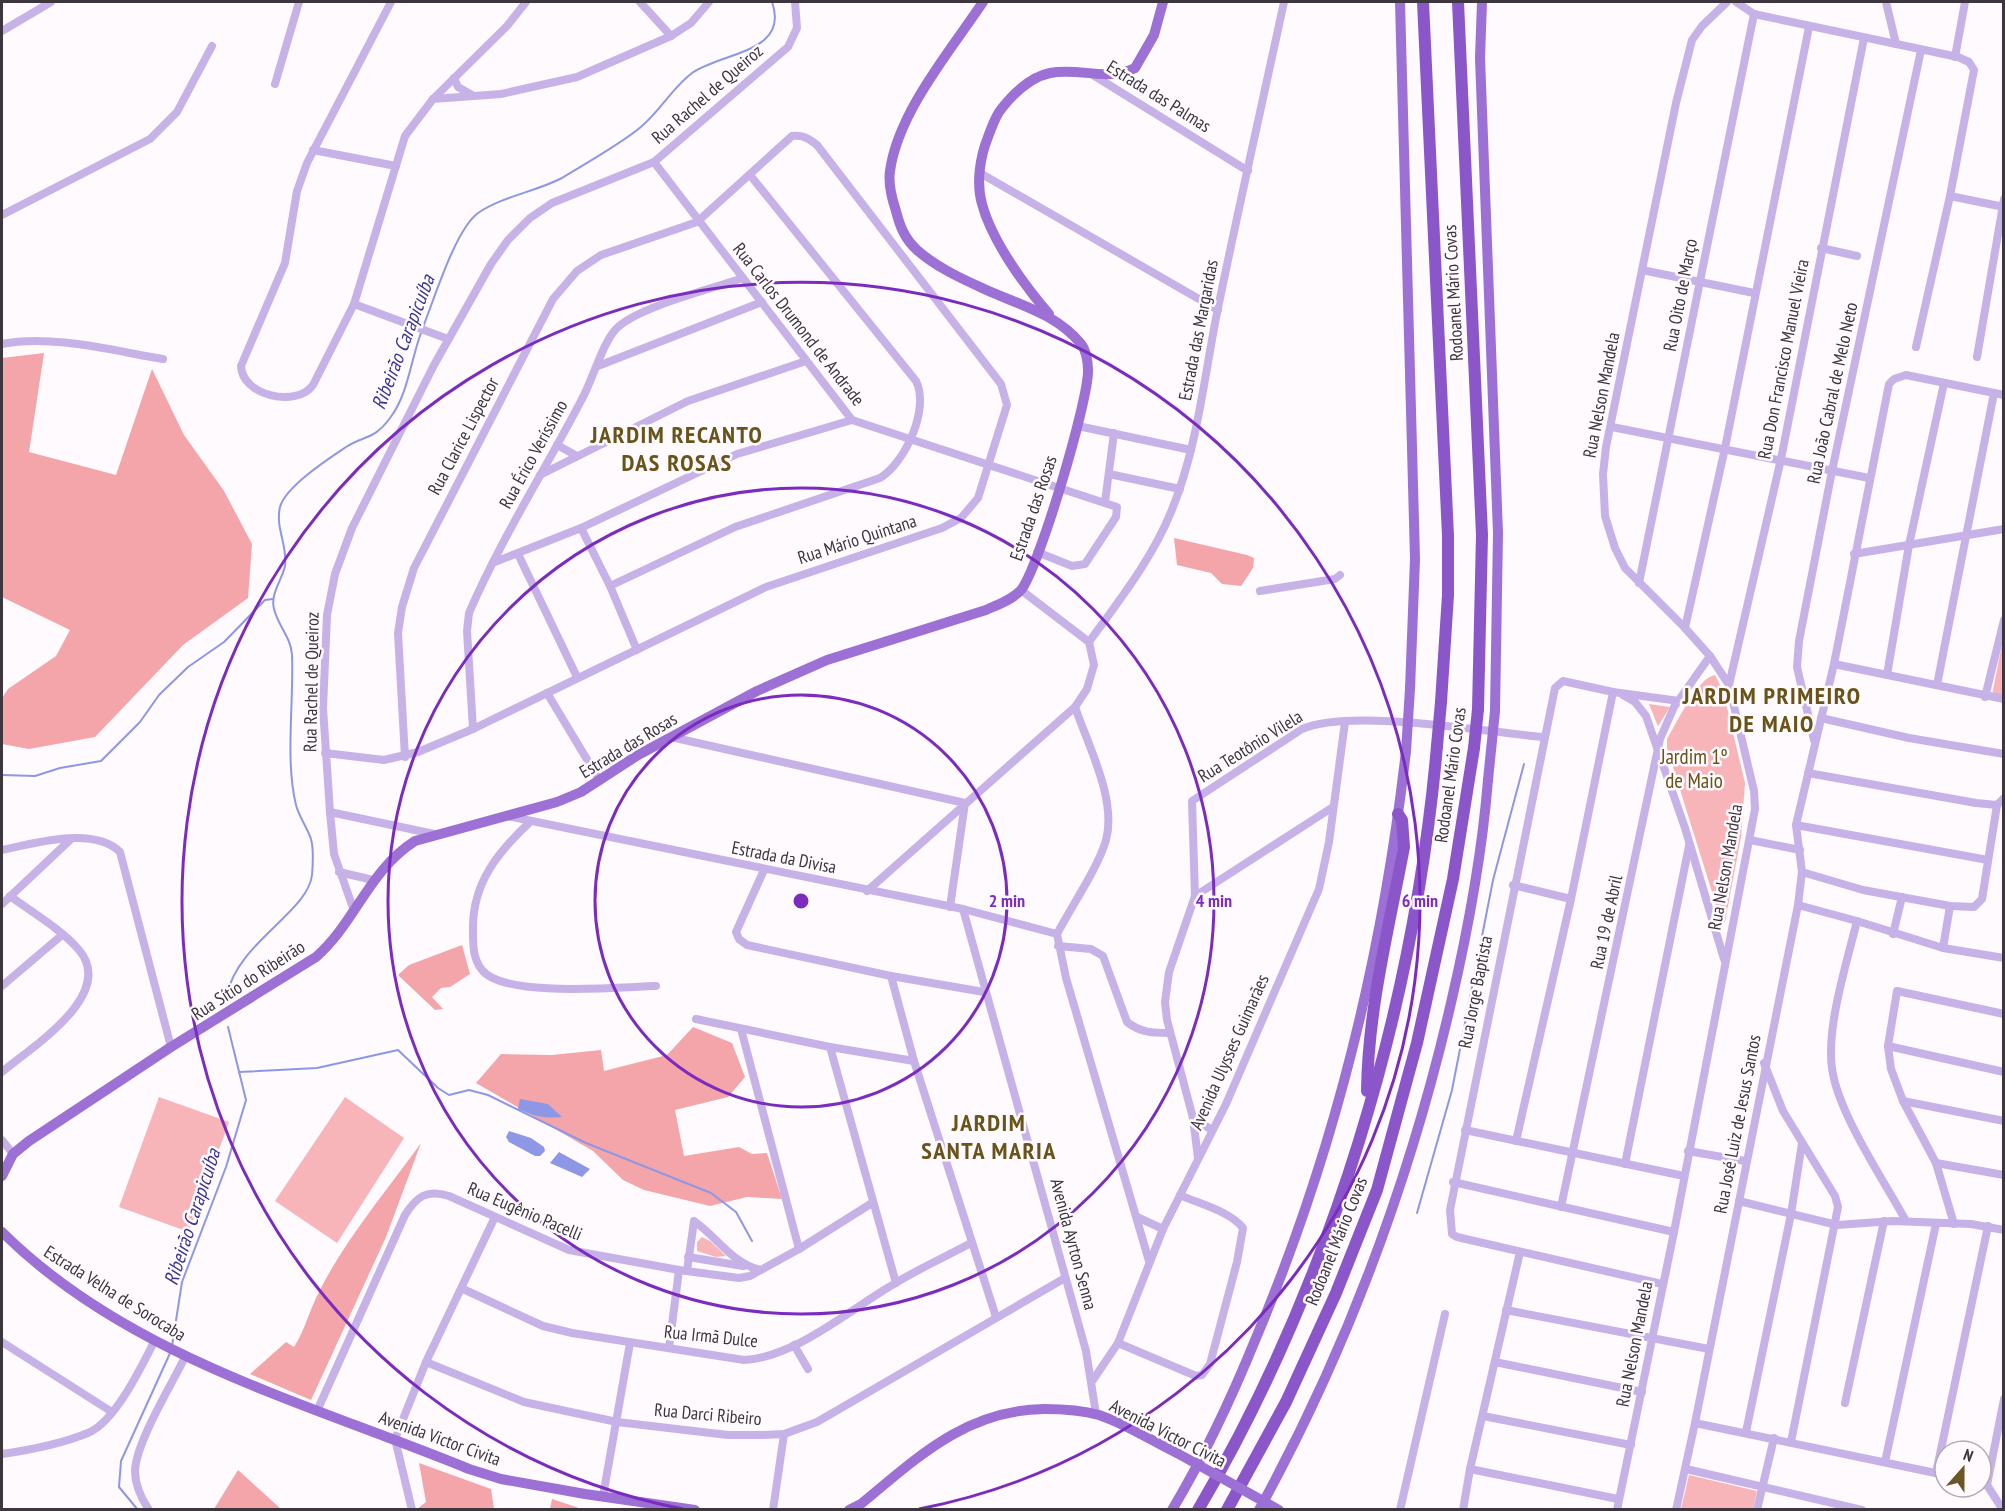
<svg xmlns="http://www.w3.org/2000/svg" width="2005" height="1511" font-family="'PT Sans Narrow',sans-serif">
  <rect width="100%" height="100%" fill="#fefafe"/>
  <g fill="#f8b5b9">
    <polygon points="2003,639 2003,696 1992,695"/>
    <path d="M1715 675 1723 691 1745 783 1741 837 1725 922 1722 924 1667 748V739C1676 724 1698 677 1715 675Z"/>
    <polygon points="1649,704 1670,707 1658,726 1657,724"/>
    <polygon points="159,1097 229,1122 189,1232 119,1207"/>
    <polygon points="345,1097 404,1138 337,1243 275,1201"/>
    <polygon points="702,1237 710,1241 726,1256 716,1257 697,1251 697,1242"/>
    <polygon points="1689,1475 1757,1491 1753,1509 1681,1509"/>
  </g>
  <g fill="#f4a5aa">
    <polygon points="44,353 29,452 116,475 152,369 184,435 224,491 252,544 248,598 183,645 95,737 29,749 2,744 2,698 8,689 56,656 70,630 2,597 2,358"/>
    <polygon points="1174,538 1247,555 1254,558 1253,568 1241,586 1222,584 1211,573 1177,565"/>
    <polygon points="462,945 470,974 450,987 441,988 432,997 443,1009 435,1010 398,975 409,965"/>
    <polygon points="693,1027 732,1043 745,1077 728,1097 675,1110 684,1156 739,1147 752,1154 767,1153 782,1199 747,1197 710,1206 644,1190 623,1180 593,1151 476,1083 501,1054 552,1055 601,1050 604,1071 667,1055"/>
    <path d="M421 1143 386 1237 311 1400 250 1374 286 1342 294 1347C305 1330 309 1311 319 1292 344 1241 388 1189 421 1143Z"/>
    <polygon points="419,1463 491,1489 494,1509 417,1509 426,1502"/>
    <polygon points="238,1470 281,1509 214,1509"/>
    <polygon points="552,1499 582,1509 550,1509"/>
  </g>
  <g fill="#8e97e6">
    <path d="M520 1099 548 1104 562 1117C544 1119 534 1116 518 1109Z"/>
    <polygon points="509,1131 531,1138 544,1147 545,1151 540,1156 535,1156 509,1142 506,1137"/>
    <polygon points="559,1152 590,1169 582,1177 550,1163"/>
  </g>
  <g fill="none" stroke-linecap="round" stroke-linejoin="round">
    <g stroke="#8e97e6" stroke-width="2">
      <path d="M423 327C434 300 455 230 478 213 503 196 535 192 562 178 583 165 624 142 642 126 661 110 672 88 692 73 722 52 790 53 772 2"/>
      <polyline points="2,775 35,776 60,768 101,761 140,722 159,695 188,667 224,642 265,600 273,599"/>
      <path d="M227 995C237 943 308 912 312 875 313 863 314 850 311 839 307 827 299 817 296 805 285 761 294 701 292 655 291 637 278 626 274 609 270 594 282 580 285 566 288 546 275 528 280 507 285 487 328 459 346 447 365 435 374 440 390 418 408 395 411 359 421 333"/>
      <polyline points="239,1072 317,1068 398,1050 438,1088 449,1095 469,1090 488,1095 586,1143 711,1193 736,1212 752,1241"/>
      <polyline points="1417,1213 1452,1090 1493,880 1524,764"/>
      <polyline points="172,1346 182,1282 226,1167 246,1100 228,1027"/>
      <polyline points="138,1510 119,1487 121,1461 171,1351"/>
    </g>
    <g stroke="#c7b2e8" stroke-width="8">
      <path d="M391 2 307 163 297 191 285 263 241 366C242 396 297 408 313 385L354 304 405 136 433 99 507 26 526 2"/>
      <polyline points="640,2 671,36"/>
      <polyline points="1736,2 1754,14 1958,57 1969,62 1974,70 1950,196 1916,347"/>
      <polyline points="1886,2 1896,44"/>
      <polyline points="2,31 51,2"/>
      <polyline points="1955,57 1965,2"/>
      <polyline points="1093,75 1248,171"/>
      <polyline points="454,78 458,87 472,95"/>
      <polyline points="275,84 299,2"/>
      <polyline points="433,99 501,94 577,77 671,36 691,23 709,2"/>
      <polyline points="313,150 396,166"/>
      <polyline points="654,162 852,420 1117,507 1116,517 1085,564 1072,566 1037,552"/>
      <polyline points="980,173 1218,310"/>
      <polyline points="1950,196 2004,207"/>
      <polyline points="2,215 150,139 177,112 212,46"/>
      <polyline points="1821,248 1857,256"/>
      <polyline points="1642,270 1754,293"/>
      <polyline points="354,304 448,339"/>
      <path d="M2 344C51 334 114 351 163 359"/>
      <polyline points="1977,357 2004,199"/>
      <polyline points="598,366 762,302"/>
      <polyline points="1078,426 1191,450"/>
      <polyline points="1612,427 1869,478"/>
      <polyline points="557,445 577,456"/>
      <polyline points="1109,474 1180,489"/>
      <polyline points="540,475 688,401 806,361"/>
      <polyline points="1105,502 1114,433"/>
      <polyline points="581,528 610,586 637,650"/>
      <polyline points="518,554 577,677"/>
      <polyline points="1854,554 2004,529"/>
      <polyline points="495,562 581,528 737,454 852,420"/>
      <polyline points="1639,583 1754,14"/>
      <path d="M610 586 735 527 880 478C905 463 930 409 916 381L750 175"/>
      <polyline points="1260,591 1335,579 1340,575"/>
      <polyline points="1685,628 1725,448 1809,27"/>
      <path d="M1089 642C1118 602 1152 559 1171 512 1198 447 1204 376 1218 308 1239 206 1262 104 1284 2"/>
      <polyline points="1834,664 2004,699"/>
      <polyline points="1887,675 1909,545 1944,383"/>
      <polyline points="1729,685 1781,459 1864,38"/>
      <polyline points="1937,685 1994,393"/>
      <polyline points="547,693 600,781"/>
      <polyline points="1623,695 1635,702 1646,716 1685,828 1724,959"/>
      <polyline points="1985,697 2004,620"/>
      <polyline points="1821,718 1909,738 2004,754"/>
      <path d="M473 729 467 631 469 613C501 539 545 470 582 399 593 379 602 344 616 329 637 307 712 289 743 278"/>
      <polyline points="671,737 965,803 950,907"/>
      <polyline points="1814,740 1797,667 1799,641 1832,471 1921,50"/>
      <path d="M325 753 384 760 418 752 473 729 766 587 942 528 961 518 978 498 1007 405 1001 384 817 145C808 138 803 135 792 136L697 222 601 255 577 271 553 299 414 568 402 607 398 633 405 757"/>
      <polyline points="1808,773 1976,803 1997,805 2004,798"/>
      <polyline points="330,812 434,834"/>
      <polyline points="507,816 963,909 1057,934"/>
      <path d="M530 822C499 851 473 882 473 927 473 941 472 958 482 970 504 998 620 987 656 986"/>
      <polyline points="1796,825 1988,860"/>
      <polyline points="1750,840 1800,850"/>
      <path d="M2 850C34 843 94 826 120 852L171 1047"/>
      <polyline points="764,870 736,932 739,939 747,945 891,976 984,992"/>
      <polyline points="339,872 373,880"/>
      <polyline points="1802,872 1863,890 1950,906 1974,907 1982,899 1997,805"/>
      <polyline points="1513,885 1571,899"/>
      <polyline points="867,891 1075,707 1087,689 1094,665 1089,642 1021,590"/>
      <polyline points="1195,896 1333,807"/>
      <polyline points="2,904 70,840"/>
      <polyline points="1798,905 1857,921 1943,948 2004,958"/>
      <polyline points="353,908 334,854 330,812 323,708 327,615 335,574 352,528 434,365 491,264 508,240 530,218 552,203 654,162 788,47 797,28 795,2"/>
      <polyline points="963,909 1086,1351 1096,1414"/>
      <path d="M1857 921C1847 962 1824 1033 1833 1074 1841 1117 1884 1181 1906 1221"/>
      <polyline points="1057,934 1066,978 1149,1261"/>
      <path d="M1057 934C1071 907 1098 868 1106 840 1117 800 1088 745 1075 707"/>
      <polyline points="1893,934 1902,897"/>
      <path d="M1058 946 1091 949 1103 956 1127 1022C1141 1033 1153 1033 1170 1033"/>
      <polyline points="1943,948 1950,906"/>
      <polyline points="891,976 914,1061 996,1317"/>
      <polyline points="2,986 62,935"/>
      <polyline points="696,1019 830,1047 914,1061"/>
      <polyline points="741,1029 799,1249"/>
      <polyline points="1888,1046 2004,1072"/>
      <polyline points="830,1047 896,1283"/>
      <polyline points="1764,1063 1783,1111 1835,1196 1838,1207 1791,1442"/>
      <path d="M2 1072C30 1048 117 995 79 950 61 929 33 913 10 896"/>
      <polyline points="1903,1101 2004,1121"/>
      <polyline points="1193,1118 1212,1130"/>
      <polyline points="1465,1130 1684,1176"/>
      <polyline points="2,1140 13,1154"/>
      <polyline points="1516,1141 1571,899 1613,692"/>
      <polyline points="1688,1151 1745,1161"/>
      <path d="M1198 1158 1193 1118 1167 1020 1165 1002 1169 972 1195 896 1192 801 1302 729C1351 708 1486 732 1543 737"/>
      <polyline points="1936,1163 2004,1175"/>
      <polyline points="1625,1164 1689,846"/>
      <polyline points="1453,1182 1674,1232"/>
      <polyline points="1739,1201 1837,1225 1893,1221 1971,1224 2004,1230"/>
      <polyline points="1561,1207 1660,739 1674,707 1710,656"/>
      <polyline points="1137,1217 1163,1229"/>
      <polyline points="1954,1224 1936,1163 1903,1101 1891,1069 1888,1046 1897,991 2004,1014"/>
      <polyline points="688,1257 743,1266"/>
      <path d="M687 1271 694 1221C717 1237 733 1264 760 1270"/>
      <polyline points="1662,1284 1457,1237 1452,1234 1450,1210 1555,688 1563,681 1613,692 1679,701"/>
      <path d="M463 1289 543 1326 572 1333 744 1360C796 1357 849 1310 894 1284 918 1269 945 1257 971 1243"/>
      <polyline points="1506,1310 1709,1349"/>
      <polyline points="2,1342 112,1412"/>
      <path d="M1118 1343 1196 1376 1202 1375 1210 1364 1237 1262 1243 1228C1230 1211 1199 1204 1180 1195"/>
      <polyline points="794,1345 808,1369"/>
      <polyline points="669,1348 679,1270"/>
      <polyline points="426,1362 524,1402 617,1422 728,1435 763,1435 784,1434 817,1422 1065,1278"/>
      <polyline points="1495,1362 1642,1392"/>
      <polyline points="1093,1380 1118,1343 1163,1229 1226,1104 1319,889 1329,842 1345,722"/>
      <polyline points="1845,1403 1884,1221"/>
      <path d="M317 1411 405 1215C417 1196 427 1189 449 1196L569 1250 679 1270 739 1278 750 1276 799 1249 872 1203"/>
      <polyline points="1483,1416 1631,1445"/>
      <polyline points="1695,1423 1945,1475"/>
      <polyline points="1746,1432 1791,1214 1802,1143"/>
      <path d="M2 1454C30 1450 61 1444 88 1433 115 1422 142 1366 155 1340"/>
      <polyline points="1885,1462 1936,1224"/>
      <polyline points="1470,1469 1618,1499"/>
      <polyline points="1686,1469 1862,1510"/>
      <polyline points="1936,1473 1988,1226"/>
      <polyline points="1981,1484 1987,1485 2003,1510"/>
      <polyline points="1987,1485 2004,1399"/>
      <polyline points="603,1496 630,1343"/>
      <path d="M149 1510C141 1498 135 1486 135 1471 136 1442 172 1384 185 1357"/>
      <polyline points="412,1510 395,1439 426,1362 494,1219"/>
      <polyline points="773,1510 784,1434"/>
      <polyline points="1400,1510 1445,1314"/>
      <polyline points="1463,1510 1470,1469 1520,1252"/>
      <polyline points="1617,1510 1674,1232 1755,809 1754,791 1729,685 1710,656 1685,628 1625,568 1615,548 1605,516 1603,474 1606,447 1676,103 1692,40 1702,26 1727,2"/>
      <polyline points="1676,1510 1695,1423 1798,905 1802,872 1796,825 1834,664 1889,384 1894,379 1906,375 2004,395"/>
      <polyline points="1757,1510 1774,1438"/>
    </g>
    <g stroke="#9c70d4" stroke-width="10">
      <polyline points="1400,2 1415,559 1410,689"/>
      <polyline points="1482,2 1480,58 1498,533 1495,711"/>
      <path d="M1049 314C1024 285 992 241 982 204 976 183 980 157 988 137 992 127 995 116 1002 108 1014 93 1030 77 1050 73 1079 67 1107 82 1135 68L1154 35 1163 2"/>
      <path d="M2 1176 13 1154 29 1141 171 1047 316 957C355 923 369 870 415 841L557 802 581 792 638 755 757 691 827 660 986 610C997 605 1012 600 1021 590 1039 568 1089 399 1088 370 1088 362 1086 350 1081 344 1055 312 1015 304 980 287 958 277 935 266 917 250 905 239 900 227 896 211 892 199 888 184 890 171 898 112 951 50 983 2"/>
      <path d="M2 1232C128 1357 308 1403 469 1469L501 1479 585 1494 695 1510"/>
      <path d="M849 1510 861 1504C918 1457 966 1410 1044 1409 1062 1409 1081 1410 1099 1415 1126 1424 1152 1441 1177 1453"/>
      <path d="M1172 1510C1205 1455 1232 1397 1256 1338 1335 1151 1383 953 1406 751"/>
      <path d="M1259 1510C1347 1350 1410 1180 1451 1003 1468 930 1482 855 1488 780"/>
    </g>
    <g stroke="#8c56cb" stroke-width="12">
      <polyline points="1423,2 1448,536 1448,595 1441,702"/>
      <polyline points="1458,2 1482,535 1478,709"/>
      <path d="M1367 1091C1368 1009 1389 927 1404 847L1402 820 1398 814"/>
      <path d="M1198 1510C1332 1282 1414 1008 1437 746"/>
      <polyline points="1227,1510 1286,1402 1336,1293 1377,1190 1417,1043 1453,879 1474,748"/>
    </g>
    <g stroke="#9c70d4" stroke-width="10">
      <polyline points="1406,751 1410,689"/>
      <polyline points="1488,780 1495,711"/>
      <polyline points="1177,1453 1279,1510"/>
    </g>
    <g stroke="#8c56cb" stroke-width="12">
      <polyline points="1437,746 1441,702"/>
      <polyline points="1474,748 1478,709"/>
    </g>
  </g>
  <g fill="none" stroke="#7b2cbf" stroke-width="3">
    <circle cx="801" cy="901" r="206"/>
    <circle cx="801" cy="901" r="413"/>
    <path d="M683 1509A619 619 0 1 1 919 1509"/>
  </g>
  <g text-anchor="middle" dominant-baseline="central" stroke-width="5" stroke-linejoin="round" paint-order="stroke">
    <g font-size="18" fill="#3e363e" stroke="#fefafe">
      <text transform="translate(707 94) rotate(-41)">Rua Rachel de Queiroz</text>
      <text transform="translate(1159 96) rotate(32)">Estrada das Palmas</text>
      <text transform="translate(1453 293) rotate(-93)">Rodoanel Mário Covas</text>
      <text transform="translate(1680 295) rotate(-79)">Rua Oito de Março</text>
      <text transform="translate(799 324) rotate(52)">Rua Carlos Drumond de Andrade</text>
      <text transform="translate(1198 330) rotate(-79)">Estrada das Margaridas</text>
      <text transform="translate(1783 359) rotate(-79)">Rua Don Francisco Manuel Vieira</text>
      <text transform="translate(1832 393) rotate(-78)">Rua João Cabral de Melo Neto</text>
      <text transform="translate(1601 395) rotate(-79)">Rua Nelson Mandela</text>
      <text transform="translate(463 436) rotate(-62)">Rua Clarice Lispector</text>
      <text transform="translate(533 454) rotate(-61)">Rua Érico Veríssimo</text>
      <text transform="translate(1033 508) rotate(-71)">Estrada das Rosas</text>
      <text transform="translate(857 539) rotate(-18)">Rua Mário Quintana</text>
      <text transform="translate(311 682) rotate(-89)">Rua Rachel de Queiroz</text>
      <text transform="translate(628 745) rotate(-31)">Estrada das Rosas</text>
      <text transform="translate(1250 746) rotate(-32)">Rua Teotônio Vilela</text>
      <text transform="translate(1450 775) rotate(-82)">Rodoanel Mário Covas</text>
      <text transform="translate(784 857) rotate(11)">Estrada da Divisa</text>
      <text transform="translate(1725 867) rotate(-80)">Rua Nelson Mandela</text>
      <text transform="translate(1606 922) rotate(-78)">Rua 19 de Abril</text>
      <text transform="translate(248 980) rotate(-33)">Rua Sítio do Ribeirão</text>
      <text transform="translate(1475 992) rotate(-79)">Rua Jorge Baptista</text>
      <text transform="translate(1229 1052) rotate(-66)">Avenida Ulysses Guimarães</text>
      <text transform="translate(1737 1124) rotate(-79)">Rua José Luiz de Jesus Santos</text>
      <text transform="translate(525 1211) rotate(23)">Rua Eugênio Pacelli</text>
      <text transform="translate(1336 1241) rotate(-68)">Rodoanel Mário Covas</text>
      <text transform="translate(1074 1244) rotate(75)">Avenida Ayrton Senna</text>
      <text transform="translate(115 1293) rotate(32)">Estrada Velha de Sorocaba</text>
      <text transform="translate(711 1336) rotate(6)">Rua Irmã Dulce</text>
      <text transform="translate(1634 1344) rotate(-79)">Rua Nelson Mandela</text>
      <text transform="translate(708 1414) rotate(5)">Rua Darci Ribeiro</text>
      <text transform="translate(1168 1433) rotate(27)">Avenida Victor Civita</text>
      <text transform="translate(440 1438) rotate(20)">Avenida Victor Civita</text>
    </g>
    <g font-size="20" font-style="italic" fill="#383692" stroke="#fefafe">
      <text transform="translate(403 342) rotate(-69)">Ribeirão Carapicuíba</text>
      <text transform="translate(192 1217) rotate(-72)">Ribeirão Carapicuíba</text>
    </g>
    <g font-size="21" fill="#695318" stroke="#fefafe">
      <text x="1694" y="756">Jardim 1º<tspan x="1694" dy="24">de Maio</tspan></text>
    </g>
    <g font-size="24" font-weight="bold" letter-spacing="1.5" fill="#695318" stroke="#fefafe">
      <text x="677" y="434">JARDIM RECANTO<tspan x="677" dy="28">DAS ROSAS</tspan></text>
      <text x="1772" y="695">JARDIM PRIMEIRO<tspan x="1772" dy="28">DE MAIO</tspan></text>
      <text x="989" y="1122">JARDIM<tspan x="989" dy="28">SANTA MARIA</tspan></text>
    </g>
  </g>
  <circle cx="801" cy="901" r="9" fill="#7b2cbf" stroke="#fefafe" stroke-width="3"/>
  <g font-size="18" text-anchor="middle" font-weight="bold" fill="#7b2cbf" stroke="#fefafe" stroke-width="5" stroke-linejoin="round" paint-order="stroke">
    <text x="1007" y="907">2 min</text>
    <text x="1214" y="907">4 min</text>
    <text x="1420" y="907">6 min</text>
  </g>
  <rect width="2005" height="1511" fill="none" stroke="#3e363e" stroke-width="6"/>
  <g transform="translate(1963 1469) rotate(21)"><circle r="28" fill="#fefafe" stroke="#b1acb1" stroke-width="1.5"/>
  <path d="M0-4.5L10 22L0 15L-10 22Z" fill="#6a5725"/>
  <text y="-9" font-size="16" font-weight="bold" text-anchor="middle" fill="#3e363e">N</text>
  </g>
</svg>
